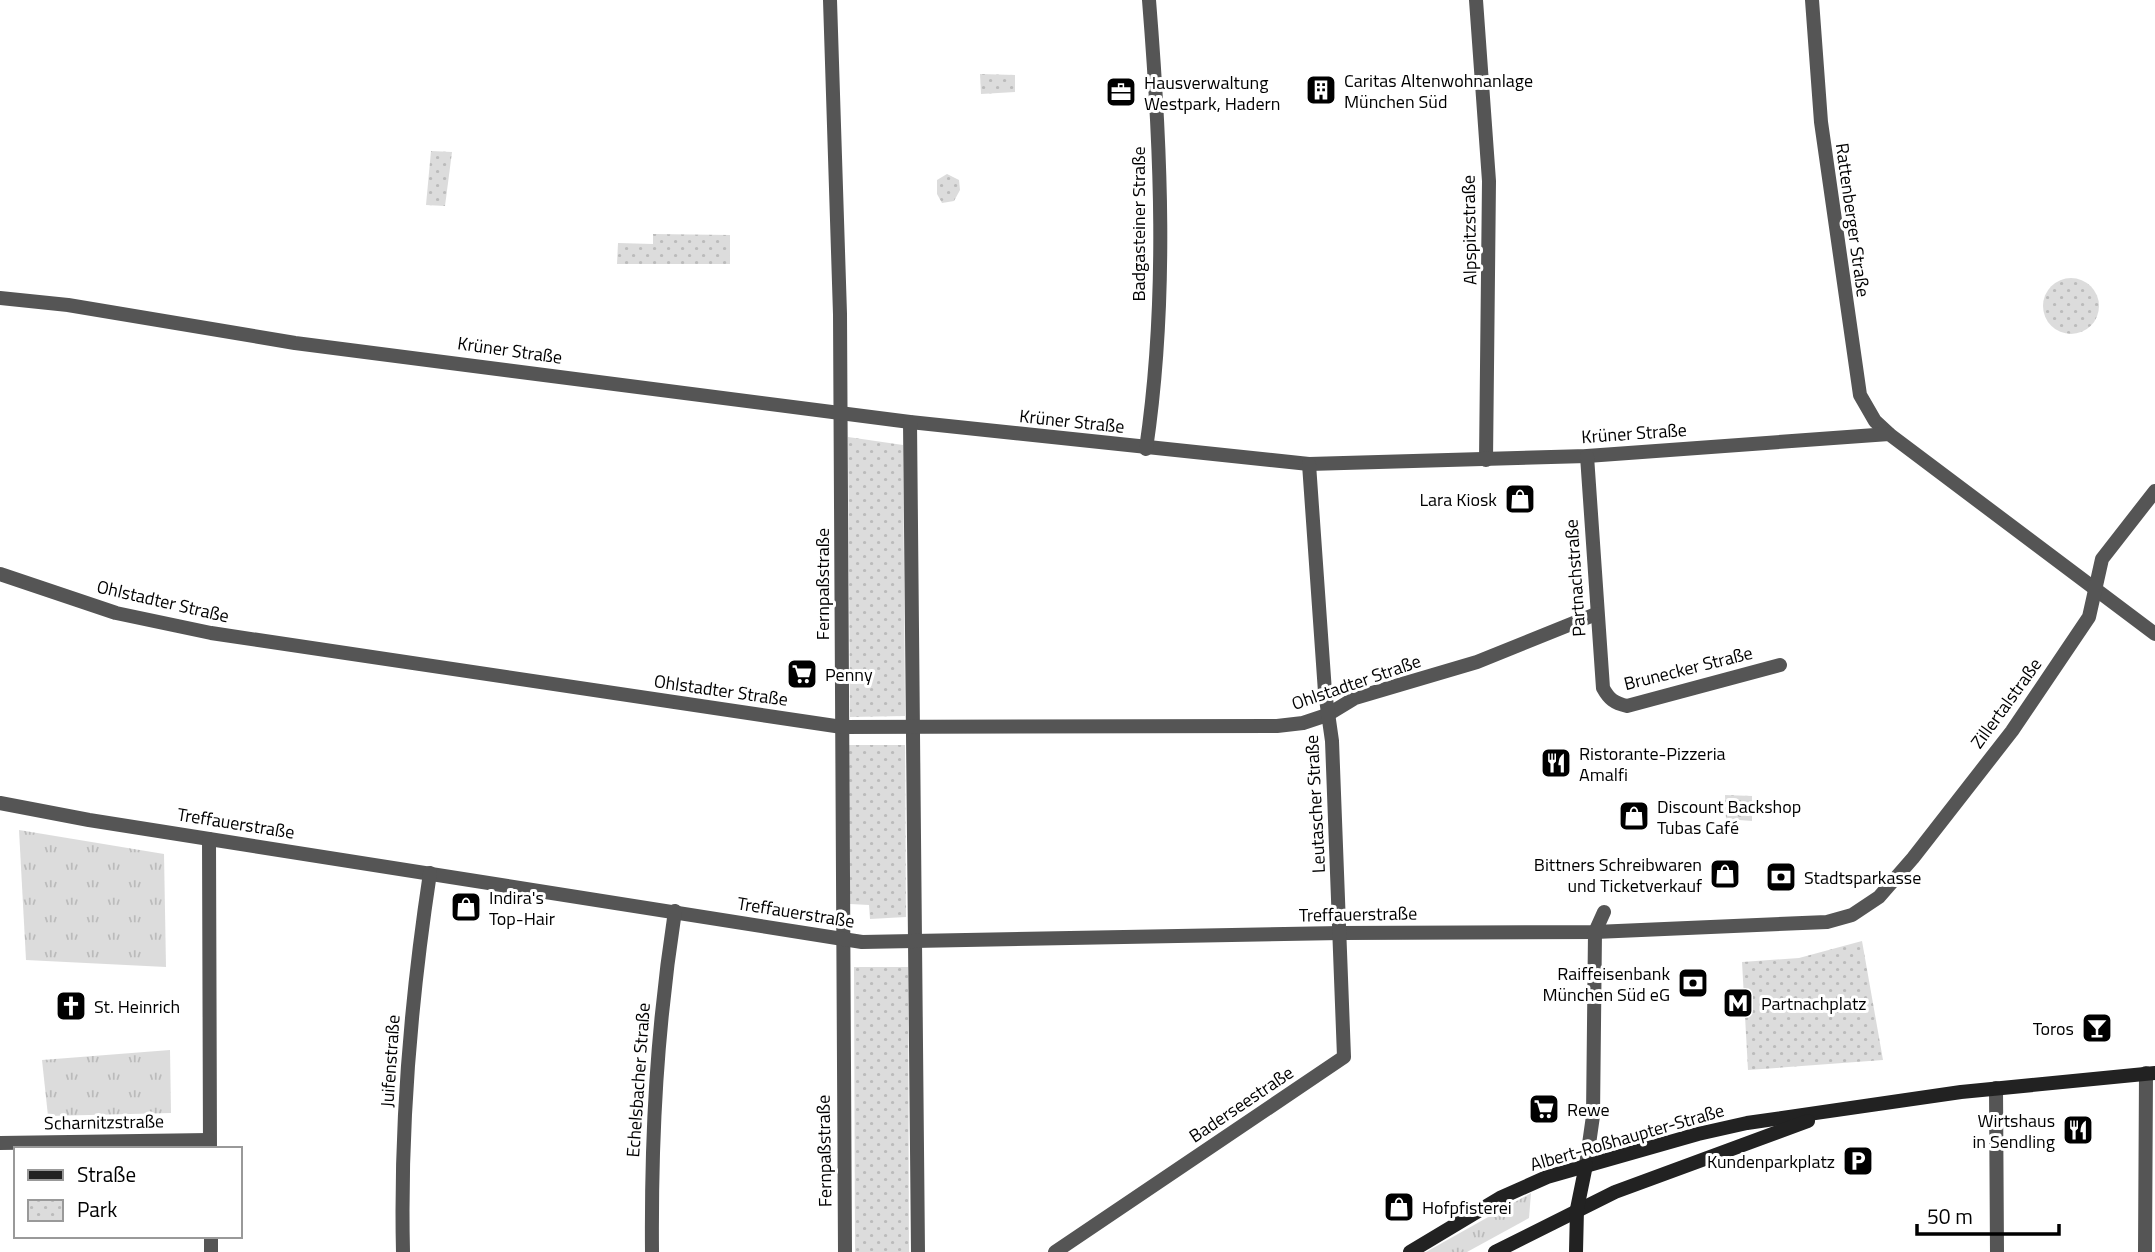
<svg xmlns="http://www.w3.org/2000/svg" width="2155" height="1252" font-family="'Titillium Web',sans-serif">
  <defs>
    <pattern id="grass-tufts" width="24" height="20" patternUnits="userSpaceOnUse" patternTransform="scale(1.75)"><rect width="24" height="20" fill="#dcdcdc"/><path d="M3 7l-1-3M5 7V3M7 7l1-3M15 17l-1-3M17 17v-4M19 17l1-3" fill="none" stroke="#bbb"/></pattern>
    <pattern id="park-dots" width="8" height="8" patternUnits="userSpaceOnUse" patternTransform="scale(1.75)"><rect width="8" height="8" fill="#dcdcdc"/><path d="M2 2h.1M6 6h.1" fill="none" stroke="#bbb" stroke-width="1.8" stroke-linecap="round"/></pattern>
  </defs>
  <rect width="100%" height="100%" fill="#fff"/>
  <g fill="url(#grass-tufts)">
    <polygon points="19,830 164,854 166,967 26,960"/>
    <polygon points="170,1050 171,1113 48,1116 42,1060"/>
    <polygon points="1531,1193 1529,1218 1467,1252 1426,1252"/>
  </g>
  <g fill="url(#park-dots)">
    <polygon points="980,74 1015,75 1015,92 981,94"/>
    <polygon points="431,151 452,152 445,206 426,205"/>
    <polygon points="947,174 959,180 960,190 954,201 942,203 937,194 937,180"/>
    <polygon points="653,234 730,235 730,264 617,264 618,243 653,244"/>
    <circle cx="2071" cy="306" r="28"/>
    <polygon points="848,437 903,445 905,716 850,717"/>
    <polygon points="848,745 905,745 906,917 870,919 869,905 850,904"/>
    <polygon points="1725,795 1752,796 1752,821 1726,819"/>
    <polygon points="1862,941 1883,1060 1748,1070 1742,962 1799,958"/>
    <polygon points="854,967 908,967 909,1252 855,1252"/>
  </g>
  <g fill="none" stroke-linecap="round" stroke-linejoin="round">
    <g stroke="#555" stroke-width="14">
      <polyline points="830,0 840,314 845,1252"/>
      <polyline points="1476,0 1489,181 1486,460"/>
      <polyline points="1812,0 1821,122 1860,395 1875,421 1889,434"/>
      <polyline points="0,298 68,305 295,343 910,422 1309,464 1587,456 1889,434 2155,634"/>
      <polyline points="910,422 918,1252"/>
      <path d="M1146 449C1168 300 1161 149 1149 0"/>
      <path d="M1587 456 1603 688C1609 699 1614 703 1627 706L1780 665"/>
      <polyline points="0,574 116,613 211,633 842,727 1277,726 1303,723 1327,715 1355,698 1477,662 1596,614"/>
      <polyline points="0,803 89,820 862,942 1341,933 1595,932 1827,922 1852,915 1879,897 1913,858 2012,731 2089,617 2102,559 2155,491"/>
      <polyline points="209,839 210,1149"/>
      <polyline points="1996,1088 1997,1252"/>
      <polyline points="0,1143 209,1140"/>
      <polyline points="1586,1165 1593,1116 1595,932 1604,912"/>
      <polyline points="211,1236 211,1252"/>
      <path d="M403 1252C400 1126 411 998 430 873"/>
      <path d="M652 1252C651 1134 657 1028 675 911"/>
      <polyline points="1055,1252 1344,1057 1332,741 1325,692 1309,464"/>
      <polyline points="2145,1252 2146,1073"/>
    </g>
    <g stroke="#222" stroke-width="14">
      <polyline points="1410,1252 1500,1198 1547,1177 1698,1134 1747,1123 1961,1092 2155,1073"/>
      <polyline points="1495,1252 1615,1192 1808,1121"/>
      <polyline points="1576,1252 1577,1209 1586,1165"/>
    </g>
  </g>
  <defs>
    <g id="building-square" transform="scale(1.575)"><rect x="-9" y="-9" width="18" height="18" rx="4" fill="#000" stroke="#fff"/><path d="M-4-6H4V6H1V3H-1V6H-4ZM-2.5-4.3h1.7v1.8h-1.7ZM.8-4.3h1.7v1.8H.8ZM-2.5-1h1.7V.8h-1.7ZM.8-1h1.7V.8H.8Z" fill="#fff"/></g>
    <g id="office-square" transform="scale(1.575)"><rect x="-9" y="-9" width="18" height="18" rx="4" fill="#000" stroke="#fff"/><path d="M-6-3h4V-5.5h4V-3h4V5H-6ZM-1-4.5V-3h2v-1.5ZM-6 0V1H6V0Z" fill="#fff"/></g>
    <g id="shop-square" transform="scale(1.575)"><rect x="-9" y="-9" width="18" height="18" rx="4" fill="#000" stroke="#fff"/><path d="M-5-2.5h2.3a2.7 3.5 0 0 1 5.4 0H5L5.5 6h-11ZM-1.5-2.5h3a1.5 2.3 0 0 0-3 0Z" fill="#fff"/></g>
    <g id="supermarket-square" transform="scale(1.575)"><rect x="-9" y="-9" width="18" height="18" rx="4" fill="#000" stroke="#fff"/><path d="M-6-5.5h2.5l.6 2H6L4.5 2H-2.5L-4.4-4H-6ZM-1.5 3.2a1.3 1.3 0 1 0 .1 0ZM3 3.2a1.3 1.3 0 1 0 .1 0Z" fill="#fff"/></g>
    <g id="restaurant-square" transform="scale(1.575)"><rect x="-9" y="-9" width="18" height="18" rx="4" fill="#000" stroke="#fff"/><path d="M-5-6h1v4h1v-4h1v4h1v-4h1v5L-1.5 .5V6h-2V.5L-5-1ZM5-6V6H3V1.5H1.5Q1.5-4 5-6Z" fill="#fff"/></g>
    <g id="bank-square" transform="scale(1.575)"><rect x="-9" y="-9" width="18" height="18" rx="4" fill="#000" stroke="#fff"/><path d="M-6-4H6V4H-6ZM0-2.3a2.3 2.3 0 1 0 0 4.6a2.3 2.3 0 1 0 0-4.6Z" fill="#fff"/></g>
    <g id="metro-square" transform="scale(1.575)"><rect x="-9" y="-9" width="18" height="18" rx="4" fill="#000" stroke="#fff"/><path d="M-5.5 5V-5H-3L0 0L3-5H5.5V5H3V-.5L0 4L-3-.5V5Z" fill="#fff"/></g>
    <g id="church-square" transform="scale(1.575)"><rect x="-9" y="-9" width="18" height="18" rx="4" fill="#000" stroke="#fff"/><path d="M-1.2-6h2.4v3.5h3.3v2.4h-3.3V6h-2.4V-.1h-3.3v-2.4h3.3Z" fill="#fff"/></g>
    <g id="bar-square" transform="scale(1.575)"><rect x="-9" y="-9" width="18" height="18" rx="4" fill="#000" stroke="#fff"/><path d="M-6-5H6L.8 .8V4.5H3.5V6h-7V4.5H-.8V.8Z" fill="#fff"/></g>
    <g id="parking-square" transform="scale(1.575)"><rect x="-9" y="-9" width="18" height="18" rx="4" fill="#000" stroke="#fff"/><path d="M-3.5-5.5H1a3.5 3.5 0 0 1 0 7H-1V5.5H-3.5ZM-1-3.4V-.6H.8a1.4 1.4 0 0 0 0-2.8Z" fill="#fff"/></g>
  </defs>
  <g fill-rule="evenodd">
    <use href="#building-square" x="1321" y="90"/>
    <use href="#office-square" x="1121" y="92"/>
    <use href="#shop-square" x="1520" y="499"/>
    <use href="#supermarket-square" x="802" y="674"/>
    <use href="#restaurant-square" x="1556" y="763"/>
    <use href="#shop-square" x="1634" y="816"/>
    <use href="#shop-square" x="1725" y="874"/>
    <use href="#bank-square" x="1781" y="877"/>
    <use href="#shop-square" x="466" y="907"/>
    <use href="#bank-square" x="1693" y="983"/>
    <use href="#metro-square" x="1738" y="1003"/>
    <use href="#church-square" x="71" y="1006"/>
    <use href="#bar-square" x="2097" y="1028"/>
    <use href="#supermarket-square" x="1544" y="1109"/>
    <use href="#restaurant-square" x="2078" y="1130"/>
    <use href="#parking-square" x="1858" y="1161"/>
    <use href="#shop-square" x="1399" y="1207"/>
  </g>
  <g text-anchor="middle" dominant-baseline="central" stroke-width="6" stroke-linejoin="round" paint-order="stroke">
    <g font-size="18" fill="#000" stroke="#fff" text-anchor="start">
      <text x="1344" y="80">Caritas Altenwohnanlage<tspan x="1344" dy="21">München Süd</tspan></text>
      <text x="1144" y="82">Hausverwaltung<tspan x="1144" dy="21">Westpark, Hadern</tspan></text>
      <text x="1497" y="499" text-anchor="end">Lara Kiosk</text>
      <text x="825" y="674">Penny</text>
      <text x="1579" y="753">Ristorante-Pizzeria<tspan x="1579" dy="21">Amalfi</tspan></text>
      <text x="1657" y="806">Discount Backshop<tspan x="1657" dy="21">Tubas Café</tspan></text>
      <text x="1702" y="864" text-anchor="end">Bittners Schreibwaren<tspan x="1702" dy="21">und Ticketverkauf</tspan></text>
      <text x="1804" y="877">Stadtsparkasse</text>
      <text x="489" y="897">Indira's<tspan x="489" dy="21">Top-Hair</tspan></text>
      <text x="1670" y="973" text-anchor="end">Raiffeisenbank<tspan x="1670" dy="21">München Süd eG</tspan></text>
      <text x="1761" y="1003">Partnachplatz</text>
      <text x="94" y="1006">St. Heinrich</text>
      <text x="2074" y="1028" text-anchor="end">Toros</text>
      <text x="1567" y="1109">Rewe</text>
      <text x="2055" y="1120" text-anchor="end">Wirtshaus<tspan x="2055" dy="21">in Sendling</tspan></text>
      <text x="1835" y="1161" text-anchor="end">Kundenparkplatz</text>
      <text x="1422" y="1207">Hofpfisterei</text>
    </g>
    <g font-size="18" fill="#000" stroke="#fff">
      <text transform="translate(1853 220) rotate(82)">Rattenberger Straße</text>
      <text transform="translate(1138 224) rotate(-90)">Badgasteiner Straße</text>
      <text transform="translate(1469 230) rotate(-91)">Alpspitzstraße</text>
      <text transform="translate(510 350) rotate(8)">Krüner Straße</text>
      <text transform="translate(1072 421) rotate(6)">Krüner Straße</text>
      <text transform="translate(1634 433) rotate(-4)">Krüner Straße</text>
      <text transform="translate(1575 578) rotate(-94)">Partnachstraße</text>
      <text transform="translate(822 584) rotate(-90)">Fernpaßstraße</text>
      <text transform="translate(163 601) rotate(13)">Ohlstadter Straße</text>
      <text transform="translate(1688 668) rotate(-14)">Brunecker Straße</text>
      <text transform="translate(1356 682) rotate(-19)">Ohlstadter Straße</text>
      <text transform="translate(721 690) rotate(8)">Ohlstadter Straße</text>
      <text transform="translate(2006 703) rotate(-54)">Zillertalstraße</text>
      <text transform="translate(1315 804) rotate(-93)">Leutascher Straße</text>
      <text transform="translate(236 823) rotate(9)">Treffauerstraße</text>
      <text transform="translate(796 912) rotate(9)">Treffauerstraße</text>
      <text transform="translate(1358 914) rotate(-1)">Treffauerstraße</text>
      <text transform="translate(390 1061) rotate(-86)">Juifenstraße</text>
      <text transform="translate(638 1080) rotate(-86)">Echelsbacher Straße</text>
      <text transform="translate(1241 1104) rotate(-34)">Baderseestraße</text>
      <text transform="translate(104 1122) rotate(-1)">Scharnitzstraße</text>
      <text transform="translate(1627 1137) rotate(-16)">Albert-Roßhaupter-Straße</text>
      <text transform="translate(824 1151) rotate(-91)">Fernpaßstraße</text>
    </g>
  </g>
  <rect x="14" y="1147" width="228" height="91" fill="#ffffff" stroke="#999999" stroke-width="2"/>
  <rect x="28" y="1170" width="35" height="10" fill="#222222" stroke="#999999" stroke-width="2"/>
  <text x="77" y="1182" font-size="21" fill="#000000">Straße</text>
  <rect x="28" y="1200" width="35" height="21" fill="url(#park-dots)" stroke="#999999" stroke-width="2"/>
  <text x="77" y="1217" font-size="21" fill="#000000">Park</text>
  <path d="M1917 1224v10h142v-10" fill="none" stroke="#000000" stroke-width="3.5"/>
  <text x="1927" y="1224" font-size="21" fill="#000000" stroke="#ffffff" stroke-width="5" paint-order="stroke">50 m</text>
</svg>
